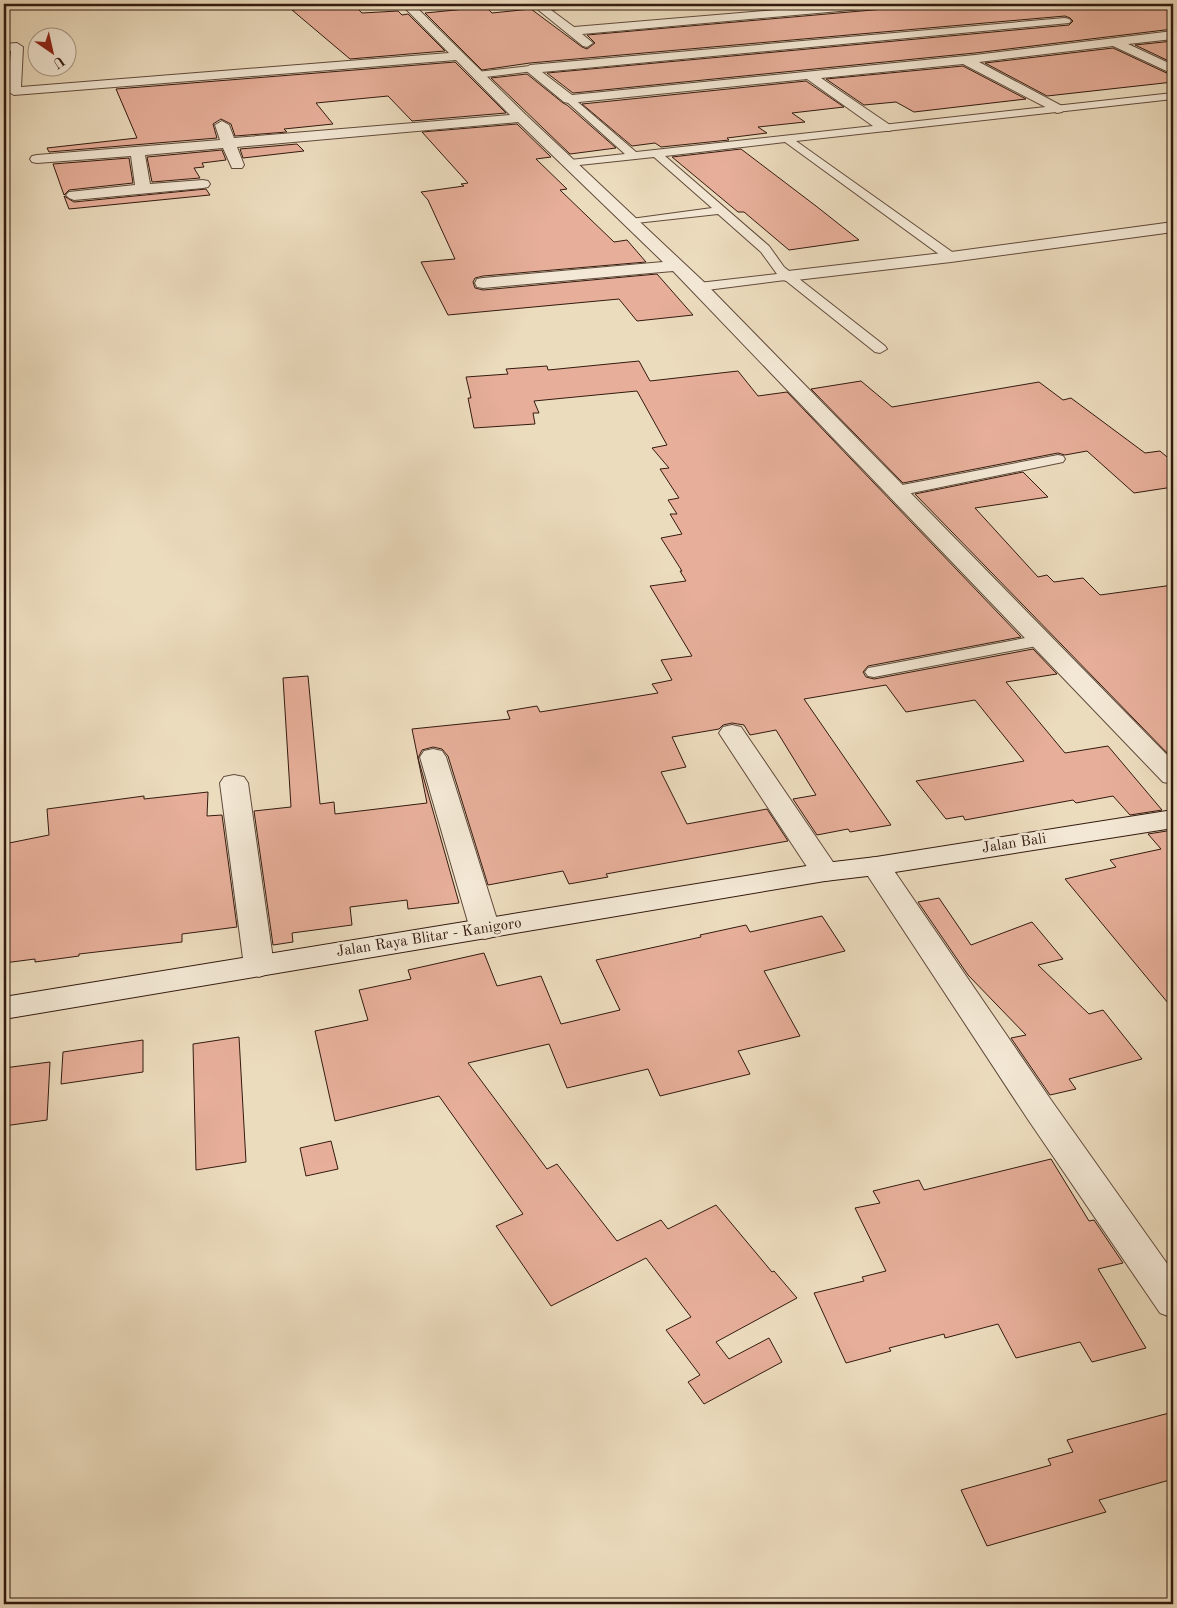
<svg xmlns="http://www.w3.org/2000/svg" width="1177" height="1608" font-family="'Old Standard TT',serif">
  <rect width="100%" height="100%" fill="#ecdcbe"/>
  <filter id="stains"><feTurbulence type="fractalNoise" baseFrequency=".004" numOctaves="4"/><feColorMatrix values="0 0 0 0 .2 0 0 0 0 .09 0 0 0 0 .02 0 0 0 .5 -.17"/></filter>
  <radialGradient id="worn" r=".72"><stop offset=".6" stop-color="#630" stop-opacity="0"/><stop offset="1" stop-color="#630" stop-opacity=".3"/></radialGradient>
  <g fill="#e7af9a" stroke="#331a0f">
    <polygon points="353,4 362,13 398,11 402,15 408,14 445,51 350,59 292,10"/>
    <polygon points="892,4 1155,4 1173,13 1173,29 975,53 573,93 547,73 1069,25 1073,21 1070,18 1065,16 530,63 482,70 425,13 486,7 492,13 531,9 582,47 587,49 595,43 587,35 884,9"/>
    <polygon points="1173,41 1173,63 1135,45"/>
    <polygon points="1113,48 1173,76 1173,82 1047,96 985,63"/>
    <polygon points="455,62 506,113 412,121 388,96 316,103 333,124 284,129 287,132 235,136 231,124 221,119 213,124 217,138 49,152 47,148 137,138 116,89"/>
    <polygon points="963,66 1026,99 914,112 896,102 864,105 826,79"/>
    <polygon points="527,74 563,103 567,105 616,148 570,154 491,78"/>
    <polygon points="806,81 844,107 792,113 805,122 758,127 767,133 727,138 729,140 661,147 655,143 632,146 582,104"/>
    <polygon points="517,124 551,157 536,159 567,189 560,190 614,242 627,240 646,262 483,276 475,278 473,282 475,288 483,290 657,274 693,315 637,321 619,299 448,315 421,262 455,259 428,200 421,192 464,186 461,184 468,183 422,132"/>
    <polygon points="297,144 304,151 243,158 240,149"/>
    <polygon points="741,149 816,206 859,240 789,250 744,212 738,212 672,157"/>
    <polygon points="222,150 226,160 202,163 204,167 194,168 200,178 152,182 147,157"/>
    <polygon points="129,158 133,183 69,190 64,195 53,164"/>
    <polygon points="206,189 210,195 69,209 64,196 74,202"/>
    <polygon points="639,361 650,381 738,371 758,396 787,392 1021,637 868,666 863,672 866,677 874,679 1033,649 1057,674 1006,682 1065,753 1108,746 1162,810 1130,815 1113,796 1076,803 1073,800 965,820 963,816 946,819 916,781 1024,761 975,700 906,712 886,685 804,699 891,825 850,832 848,829 817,835 793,799 816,795 776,730 750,735 744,725 732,723 723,725 719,729 672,737 686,767 661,772 687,824 767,809 788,841 606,874 608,877 569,884 563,871 488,885 448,756 442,749 433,747 422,750 418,758 459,903 408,909 407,900 350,907 352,925 292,933 293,942 273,945 254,811 291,807 283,678 308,676 320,804 334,802 335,814 427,803 412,729 510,719 507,711 537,706 540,712 658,693 652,684 672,680 661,660 692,656 650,586 686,581 680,571 682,571 661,538 682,534 670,514 677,514 668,500 679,498 660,469 669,468 652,448 667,445 637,391 534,401 539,413 533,413 535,424 474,428 468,398 471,398 466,377 508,374 506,369 547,366 548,370"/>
    <polygon points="861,381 892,407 1039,382 1063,400 1071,398 1145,453 1160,451 1173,462 1173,487 1134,493 1087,451 1065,455 1058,453 903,483 811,389"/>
    <polygon points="1023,472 1048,497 975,508 1038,577 1047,575 1054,582 1083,578 1100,595 1173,585 1173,759 915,494"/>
    <polygon points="208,792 207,816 222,815 237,927 182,934 182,942 79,954 79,956 35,962 35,959 4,963 4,844 49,835 47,809 144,796 144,799"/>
    <polygon points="1173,830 1173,1009 1065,879 1116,867 1110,860 1161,849 1148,834"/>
    <polygon points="939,898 971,945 1032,922 1063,959 1038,965 1089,1014 1103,1010 1142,1059 1069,1079 1076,1089 1050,1095 1011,1038 1026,1035 968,975 918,902"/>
    <polygon points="822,916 845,951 764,971 800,1036 738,1051 750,1074 660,1096 648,1069 567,1088 549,1044 468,1063 547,1169 557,1164 617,1241 661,1220 668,1229 716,1205 772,1272 774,1271 797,1298 716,1342 729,1359 769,1338 782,1362 704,1404 688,1382 700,1375 666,1330 691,1317 646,1258 551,1306 496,1226 523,1214 439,1096 335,1121 315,1031 368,1020 359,990 411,979 408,970 484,953 497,986 541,976 561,1024 620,1010 596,960 701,937 700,935 746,925 750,932"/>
    <polygon points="239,1037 246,1162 196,1170 193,1044"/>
    <polygon points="143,1040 143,1072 61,1084 63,1052"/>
    <polygon points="50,1062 47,1120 4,1126 4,1068"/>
    <polygon points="331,1141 338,1169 306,1176 300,1148"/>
    <polygon points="1051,1159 1089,1221 1094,1220 1123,1263 1098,1269 1146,1348 1092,1362 1080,1342 1016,1358 998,1324 945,1338 944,1334 889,1348 891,1351 846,1363 814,1293 864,1281 862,1277 886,1271 855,1208 880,1203 873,1191 919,1180 924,1190"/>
    <polygon points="1173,1412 1173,1479 1099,1500 1106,1512 987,1546 961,1490 1051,1465 1048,1459 1073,1452 1067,1440"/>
  </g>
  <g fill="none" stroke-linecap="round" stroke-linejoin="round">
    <g stroke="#614a3b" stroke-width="2">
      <g id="lane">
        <polygon points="1157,4 1168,4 1173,6 1173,11"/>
        <polygon points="530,66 533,67 533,71 477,78 472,75 477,72"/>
        <polygon points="1173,93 1173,99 796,141 955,254 957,257 951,261 947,260 785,142 665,156 769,246 784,267 885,346 887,349 880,353 875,352 785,280 699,291 695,290 693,287 699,283 777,274 761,252 718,214 627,224 625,222 627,220 631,219 712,208 654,157 570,166 565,163 570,160 625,154 566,101 564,99 569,96 572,97 636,152"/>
        <polygon points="1058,455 1063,456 1065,459 1063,462 897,496 892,494 889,491 892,488 897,486"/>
        <polygon points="1041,635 1047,636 1050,640 1047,644 874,677 868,676 865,672 868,668 874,667"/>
      </g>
    </g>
    <g stroke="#614a3b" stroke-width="2">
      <g id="street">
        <polygon points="401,4 413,4 526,115 705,283 1173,761 1173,784 1163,782 673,271 483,288 477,287 475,283 477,279 483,278 663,262 518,122 237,147 244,165 242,168 232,168 223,148 145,155 150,184 203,180 208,181 210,184 208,187 203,188 74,200 69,198 66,195 69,192 135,185 131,156 37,163 32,162 30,159 32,156 37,155 220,140 215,125 222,121 229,125 234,138 510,115 456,60 14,95 7,91 11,51 4,52 4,44 17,43 23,47 21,87 449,53"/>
        <polygon points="531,4 582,4 577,7 551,10 574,27 847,4 890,4 884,7 582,34 593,43 587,47 583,46"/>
        <polygon points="1065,18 1069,19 1071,21 1069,23 542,72 572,95 975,55 1173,31 1173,39 1128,44 1173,65 1173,74 1113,46 979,62 1062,106 1064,109 1062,112 1057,113 963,64 821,78 890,125 892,128 890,131 880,131 807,79 569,103 564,102 524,69 530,65"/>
        <polygon points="1173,222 1173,232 951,262 788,281 782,280 780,276 782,272 788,271 951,252"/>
        <polygon points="732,725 741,727 835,865 839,872 835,879 825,881 815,879 719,733 723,727"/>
        <polygon points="433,749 442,751 446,757 500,929 496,936 485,939 474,936 470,929 420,757 424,751"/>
        <polygon points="234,775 244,777 248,783 274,966 270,973 259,977 248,973 244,966 220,783 224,777"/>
        <polygon points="876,857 886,859 1051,1100 1173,1272 1173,1318 1160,1313 1027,1118 866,873 862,866 866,859"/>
      </g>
    </g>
    <g stroke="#331a0f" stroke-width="2">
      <polygon id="secondary" points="1173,810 1173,828 876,875 825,881 4,1019 4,997 825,863 876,857"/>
    </g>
    <use href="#lane" fill="#f3e8d5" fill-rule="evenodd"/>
    <use href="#street" fill="#f3e8d5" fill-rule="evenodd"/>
    <use href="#secondary" fill="#f3e8d5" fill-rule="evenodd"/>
  </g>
  <g text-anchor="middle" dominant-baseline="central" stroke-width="5" stroke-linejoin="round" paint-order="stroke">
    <g font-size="15" fill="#331a0f" stroke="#f3e8d5">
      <text transform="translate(1014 844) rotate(-9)">Jalan Bali</text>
      <text transform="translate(429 938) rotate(-9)">Jalan Raya Blitar - Kanigoro</text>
    </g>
  </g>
  <rect width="1177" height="1608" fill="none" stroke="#ecdcbe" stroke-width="20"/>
  <rect x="5" y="5" width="1167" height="1598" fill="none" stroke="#331a0f" stroke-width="2.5"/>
  <rect x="10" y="10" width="1157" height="1588" fill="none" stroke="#331a0f"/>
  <g transform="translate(52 52) rotate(146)"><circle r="24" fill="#f3e8d5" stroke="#a69686"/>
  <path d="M0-4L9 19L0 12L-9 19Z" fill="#8f2418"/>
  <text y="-8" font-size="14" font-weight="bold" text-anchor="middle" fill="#331a0f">U</text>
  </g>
  <rect width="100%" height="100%" filter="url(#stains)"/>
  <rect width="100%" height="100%" fill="url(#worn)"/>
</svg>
